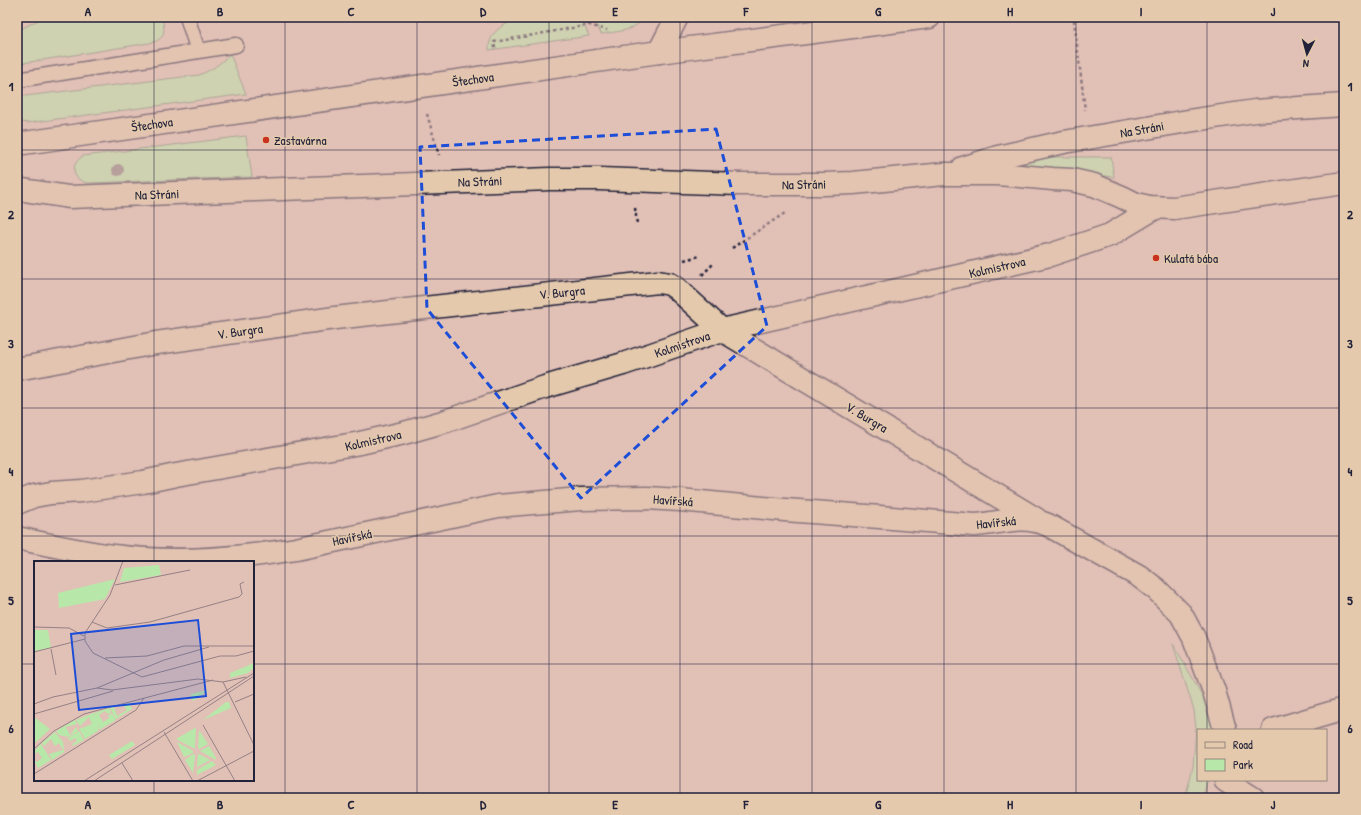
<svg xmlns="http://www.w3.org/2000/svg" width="1361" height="815" font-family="'Patrick Hand',sans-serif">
  <rect width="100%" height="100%" fill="#e1c0b6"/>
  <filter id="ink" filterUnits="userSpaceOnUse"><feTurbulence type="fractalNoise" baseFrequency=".025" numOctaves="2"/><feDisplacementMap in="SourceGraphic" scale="8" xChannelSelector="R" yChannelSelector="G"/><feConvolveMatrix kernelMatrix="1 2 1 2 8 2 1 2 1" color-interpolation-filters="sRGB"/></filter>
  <g filter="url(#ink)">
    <g fill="#b7e8a9" stroke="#6c8572">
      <path d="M44 17H162C165 31 166 40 149 43L17 64V31Z"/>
      <path d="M521 17H580L589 36 489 50C489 29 506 24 521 17Z"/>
      <path d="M593 17H645C633 32 619 31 601 34Z"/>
      <path d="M230 54 246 94 27 123 17 121V97L199 75C212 70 220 64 230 54Z"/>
      <path d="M246 136 252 177 88 183C72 180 69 165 83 156Z"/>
      <polygon points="1041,157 1111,157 1114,177 1013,166 1014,163"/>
      <path d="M1173 644C1186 667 1211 705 1213 730H1198V780H1208L1202 798H1185L1193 767 1196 728 1194 710Z"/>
    </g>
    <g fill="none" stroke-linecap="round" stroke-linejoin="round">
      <g stroke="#22223b" stroke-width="17">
        <g id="lane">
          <polyline points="187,17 198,51"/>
          <polyline points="17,80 236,45"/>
        </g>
      </g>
      <g stroke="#22223b" stroke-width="25">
        <g id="street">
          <polyline points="659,52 677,17"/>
          <polyline points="17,144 659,52 929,17"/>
          <polyline points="963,168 998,157 1064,142 1188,121 1255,111 1344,105"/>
          <polyline points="17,189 69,197 550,179 599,179 740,184 825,184 853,183 944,174 998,174 1053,179 1072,180 1094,185 1122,197 1136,204 1149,207 1174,208 1344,183"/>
          <polyline points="17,369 156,343 335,318 658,282 670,284 676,288 722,330 1036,519"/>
          <polyline points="17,503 34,496 51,493 81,491 143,482 176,475 360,443 404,433 446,421 545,387 623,364 722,330 1050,255 1110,235 1155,208"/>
          <path d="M17 538C49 545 81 552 113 556 175 564 235 559 296 549L498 506 581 499 646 498 680 500 785 510 880 517 974 525C1000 524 1021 513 1048 525L1139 576 1156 589 1181 614 1194 638 1214 691 1225 730"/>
          <polyline points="1273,730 1344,709"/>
          <polyline points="1226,781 1253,798"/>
        </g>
      </g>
      <g stroke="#22223b" stroke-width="2.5" stroke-dasharray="3 3" stroke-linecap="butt">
        <polyline points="586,17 589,25"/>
        <polyline points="1074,20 1085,110"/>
        <polyline points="588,21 597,17"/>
        <polyline points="495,48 494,42 589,25 607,30"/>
        <polyline points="427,114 439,155"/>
        <polyline points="635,208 637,224"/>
        <polyline points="732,248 785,213"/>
        <polyline points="684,260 700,256"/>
        <polyline points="702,275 713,264"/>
      </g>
      <use href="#lane" stroke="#e4c9ac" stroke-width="14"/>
      <use href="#street" stroke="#e4c9ac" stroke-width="22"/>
    </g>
    <circle fill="#847a7c" cx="118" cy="170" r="6"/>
  </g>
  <path d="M0 0H1361V815H0ZM716 129 767 326 581 498 427 309 420 147Z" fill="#e1c0b6" fill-opacity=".55" fill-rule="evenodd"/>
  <path fill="none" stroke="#1d4ed8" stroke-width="3" stroke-dasharray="8 5" stroke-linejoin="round" d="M716 129 767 326 581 498 427 309 420 147Z"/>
  <path fill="none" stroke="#22223b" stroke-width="1" stroke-opacity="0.55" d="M154 17V562M285 17V798M417 17V798M549 17V798M680 17V798M812 17V798M944 17V798M1076 17V798M1207 17V730M17 150H1344M17 279H1344M17 408H1344M17 536H1344M17 664H35M253 664H1344M154 780V798M1207 780V798"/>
  <g fill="#c8321e" stroke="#e4c9ac" stroke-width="1.5">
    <circle cx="266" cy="140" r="4"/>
    <circle cx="1156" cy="258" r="4"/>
  </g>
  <g text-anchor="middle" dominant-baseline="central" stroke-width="3" stroke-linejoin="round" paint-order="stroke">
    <g font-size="13" fill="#22223b" stroke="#e4c9ac">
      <text transform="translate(473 79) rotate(-8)">Štechova</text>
      <text transform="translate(152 124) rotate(-8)">Štechova</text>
      <text transform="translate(1142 129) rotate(-10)">Na Stráni</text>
      <text transform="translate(480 181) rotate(-2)">Na Stráni</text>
      <text transform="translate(804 184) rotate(-1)">Na Stráni</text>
      <text transform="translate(157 194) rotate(-2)">Na Stráni</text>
      <text transform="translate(997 267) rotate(-13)">Kolmistrova</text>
      <text transform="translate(562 292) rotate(-6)">V. Burgra</text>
      <text transform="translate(240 331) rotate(-8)">V. Burgra</text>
      <text transform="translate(682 344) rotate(-19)">Kolmistrova</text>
      <text transform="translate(867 417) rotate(31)">V. Burgra</text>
      <text transform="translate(373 440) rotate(-13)">Kolmistrova</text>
      <text transform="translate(673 500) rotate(4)">Havířská</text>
      <text transform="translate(996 522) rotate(-6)">Havířská</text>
      <text transform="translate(352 537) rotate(-12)">Havířská</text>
    </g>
    <g font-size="13" fill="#22223b" stroke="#e4c9ac" text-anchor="start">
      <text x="274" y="140">Zastavárna</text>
      <text x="1164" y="258">Kulatá bába</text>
    </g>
  </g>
  <g transform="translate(34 561)">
    <rect width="220" height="220" fill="#e1c0b6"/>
    <path d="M125 4 127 14 86 21 90 7ZM81 18 71 38 25 47 24 32ZM0 69H14L17 87 0 90ZM220 102V107L214 112 196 117V112ZM175 129 159 140 158 139 157 133ZM192 141H195L197 147 169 159ZM95 142 98 148 82 158 76 147 80 146 83 155 93 149 89 144ZM75 147 77 151 74 153 71 150 65 154 68 159 69 161 75 157 74 155 78 152 82 159 65 169 64 162V170L51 178 45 168 58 163 55 156 46 165 42 159 62 151 60 156 63 151ZM0 156 16 168 0 183ZM41 159 43 163 32 166 36 174 42 166 44 170 34 176 25 174 22 170ZM162 167 161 188 142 178 161 167ZM165 169 174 183 165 188 164 187ZM45 170 50 179 39 185 38 183 43 180 41 177 36 180 34 177ZM21 171 29 181 30 191 18 199 15 193 29 189 25 182 21 185 17 178 10 185 8 182ZM98 180 101 184 78 198 75 194ZM143 181 159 190V192L150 196ZM7 183 17 199 4 207 0 199 3 201 8 197 4 191 0 193V190ZM175 185 182 197V199L166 190ZM159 193 161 194 159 212 151 199ZM164 193H165L176 199 163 206ZM178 200 182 204 163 214V209Z" fill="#b7e8a9"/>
    <path fill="none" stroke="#958185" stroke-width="1" d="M89 0 76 34 51 72V80L59 92 108 116 186 95H202L220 90M81 24 156 9M58 61 73 67 116 61 205 36 208 33 206 23 210 21M0 66 35 67 50 75M17 88 22 114M0 91 51 78M71 97 113 95 150 85H220M189 121 212 116M63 127 78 129 164 118 189 121 220 184M201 141 220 133M0 143 19 136 63 127 130 99 175 86M0 153 79 130M169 164 201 220M130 171 159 220M0 188 20 170 50 153 179 119M88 202 99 220M0 213 102 149 110 137M50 220 220 112M60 220 220 115M163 220 220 190"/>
    <path fill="#1d4ed8" fill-opacity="0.15" stroke="#1d4ed8" stroke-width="2" d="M164 59 172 135 45 149 37 73Z"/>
    <rect width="220" height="220" fill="none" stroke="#22223b" stroke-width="2"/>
  </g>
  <rect width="1361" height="815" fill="none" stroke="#e4c9ac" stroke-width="44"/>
  <rect x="1197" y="729" width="130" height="52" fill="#e4c9ac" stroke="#96867f"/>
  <rect x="1205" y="742" width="20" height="6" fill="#e4c9ac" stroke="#96867f"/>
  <text x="1233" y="749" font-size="12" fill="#22223b">Road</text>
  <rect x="1205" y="759" width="20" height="12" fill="#b7e8a9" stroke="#96867f"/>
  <text x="1233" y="769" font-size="12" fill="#22223b">Park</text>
  <g transform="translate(1307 54) rotate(186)" stroke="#e4c9ac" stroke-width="3" paint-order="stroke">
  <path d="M0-3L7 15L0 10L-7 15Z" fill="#22223b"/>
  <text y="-6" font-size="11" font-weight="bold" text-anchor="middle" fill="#22223b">N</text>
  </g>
  <rect x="22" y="22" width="1317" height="771" fill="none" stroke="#22223b" stroke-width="1.5"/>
  <g font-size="13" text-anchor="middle" font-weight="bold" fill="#22223b">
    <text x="88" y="16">A</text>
    <text x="220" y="16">B</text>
    <text x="351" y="16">C</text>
    <text x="483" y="16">D</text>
    <text x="615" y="16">E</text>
    <text x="746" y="16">F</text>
    <text x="878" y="16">G</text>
    <text x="1010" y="16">H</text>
    <text x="1141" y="16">I</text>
    <text x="1273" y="16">J</text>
    <text x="11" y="91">1</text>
    <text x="1350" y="91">1</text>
    <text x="11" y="219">2</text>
    <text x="1350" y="219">2</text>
    <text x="11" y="348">3</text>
    <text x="1350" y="348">3</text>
    <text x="11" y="476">4</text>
    <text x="1350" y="476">4</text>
    <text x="11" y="605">5</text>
    <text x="1350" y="605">5</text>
    <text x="11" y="733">6</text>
    <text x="1350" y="733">6</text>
    <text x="88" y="809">A</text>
    <text x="220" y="809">B</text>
    <text x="351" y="809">C</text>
    <text x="483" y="809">D</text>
    <text x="615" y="809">E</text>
    <text x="746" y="809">F</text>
    <text x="878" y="809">G</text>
    <text x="1010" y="809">H</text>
    <text x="1141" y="809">I</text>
    <text x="1273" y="809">J</text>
  </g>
</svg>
